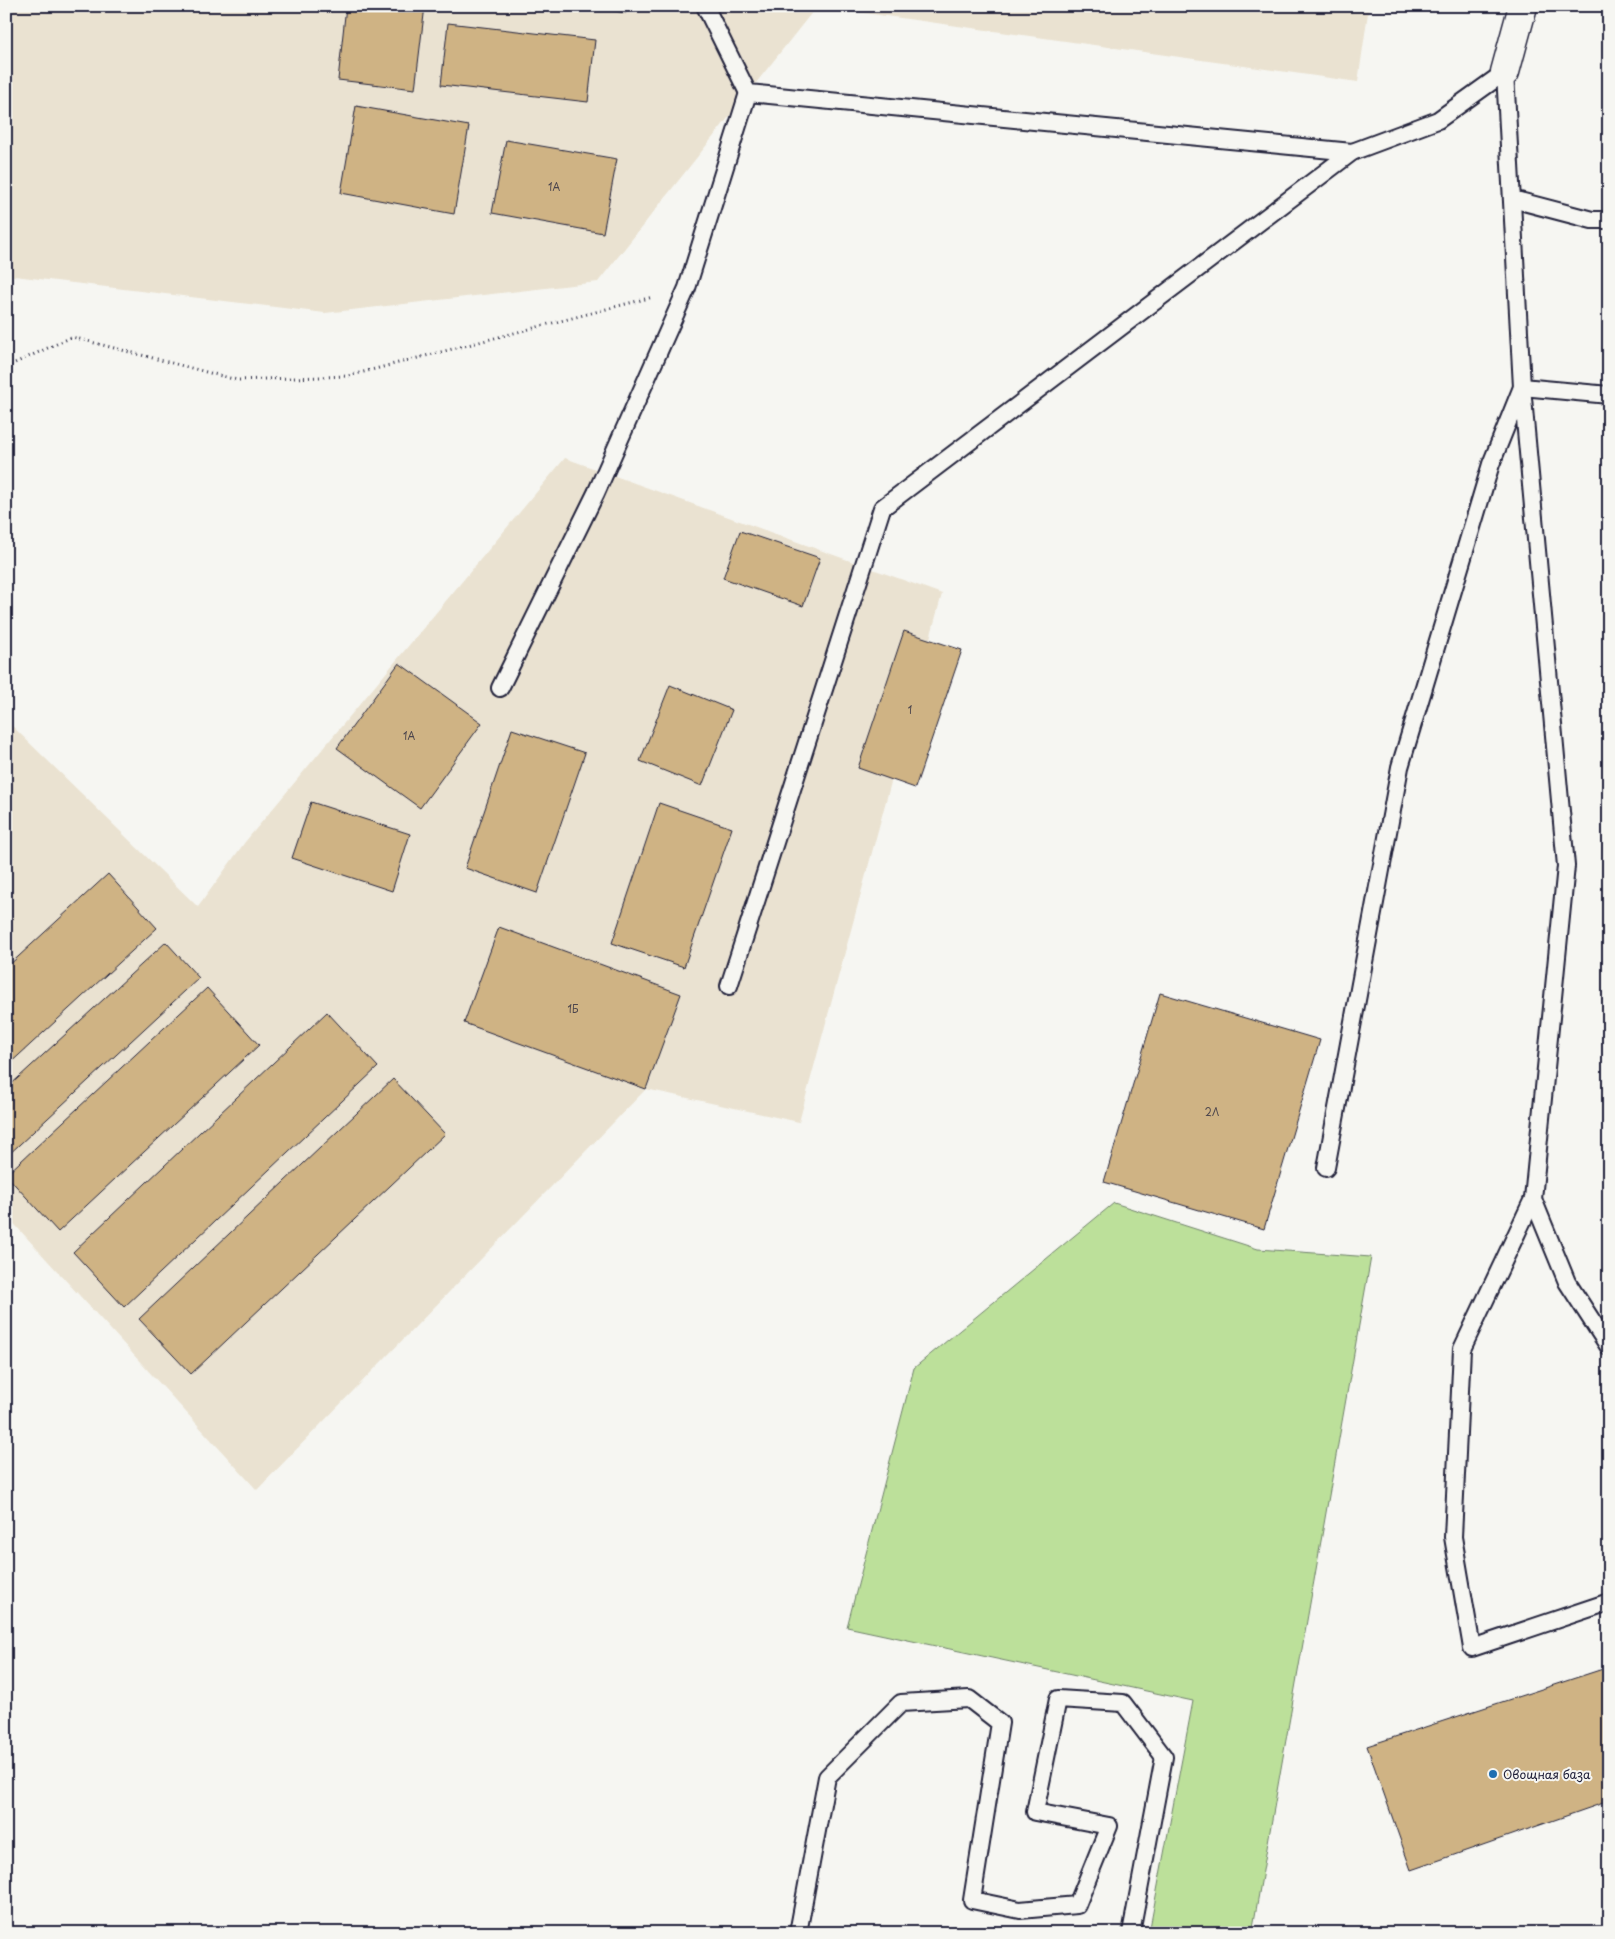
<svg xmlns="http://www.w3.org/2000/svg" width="1615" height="1939" font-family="'Playpen Sans',sans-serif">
  <rect width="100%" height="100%" fill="#f6f6f2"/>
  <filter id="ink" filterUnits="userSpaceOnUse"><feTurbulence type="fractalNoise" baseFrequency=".02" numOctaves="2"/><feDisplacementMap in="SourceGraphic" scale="10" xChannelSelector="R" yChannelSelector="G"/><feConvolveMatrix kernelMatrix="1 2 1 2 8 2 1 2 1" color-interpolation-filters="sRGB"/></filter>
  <g filter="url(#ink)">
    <g fill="#eae2d1">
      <polygon points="6,6 817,6 598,282 325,313 6,275"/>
      <polygon points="837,6 1369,6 1358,82 836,9"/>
      <polygon points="565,458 942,594 799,1122 646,1089 257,1490 6,1215 6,720 198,907 245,842"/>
    </g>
    <polygon fill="#bce09a" stroke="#6f816a" points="1114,1203 1258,1249 1371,1257 1252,1933 1149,1933 1193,1701 847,1627 914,1368"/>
    <g fill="#cfb384" stroke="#22223b">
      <polygon points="346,6 425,6 415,89 338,80"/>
      <polygon points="584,6 627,6 626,13"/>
      <polygon points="448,23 595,40 588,102 441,85"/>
      <polygon points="356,106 469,126 454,214 341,193"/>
      <polygon points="506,140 617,159 603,233 492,213"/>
      <polygon points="740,531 820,558 803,606 723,578"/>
      <polygon points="904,631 962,650 915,788 858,768"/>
      <polygon points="399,663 482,723 420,808 337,748"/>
      <polygon points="670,685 732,710 702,786 640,761"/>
      <polygon points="512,729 585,753 537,893 465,868"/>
      <polygon points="311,802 410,834 392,891 292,858"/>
      <polygon points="659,803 732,828 684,967 612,943"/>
      <polygon points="108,874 157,928 6,1067 6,968"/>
      <polygon points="499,927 681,994 646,1089 464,1023"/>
      <polygon points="166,942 199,978 6,1157 6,1089"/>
      <polygon points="207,988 259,1045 58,1232 6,1175"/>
      <polygon points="1160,993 1320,1040 1264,1229 1104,1182"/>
      <polygon points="327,1012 378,1067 124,1307 73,1252"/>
      <polygon points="393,1079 445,1134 191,1374 139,1319"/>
      <polygon points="1609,1667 1609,1801 1411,1870 1367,1746"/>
    </g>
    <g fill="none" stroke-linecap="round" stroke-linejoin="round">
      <g stroke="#22223b" stroke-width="20">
        <g id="lane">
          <polyline points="705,6 748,93 1352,152 1438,120 1505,72"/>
          <polyline points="1505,72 1522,387 1566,866 1533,1199 1462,1349 1453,1537 1472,1648 1609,1602"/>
          <polyline points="1512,199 1592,220 1609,220"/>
          <polyline points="500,688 596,493 687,288 748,93"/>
          <polyline points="729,986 882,508 1352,152"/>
          <polyline points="1326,1168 1400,767 1491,464 1522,387 1609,395"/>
          <polyline points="1533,1199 1567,1282 1609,1347"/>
          <polyline points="798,1933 827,1777 901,1703 969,1699 1000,1723 972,1900 1020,1910 1077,1905 1109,1826 1035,1812 1058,1699 1123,1703 1164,1757 1131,1933"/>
        </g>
      </g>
      <g stroke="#22223b" stroke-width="31">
        <polyline id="street" points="1505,72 1523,6"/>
      </g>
      <polyline stroke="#22223b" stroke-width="3" stroke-dasharray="1 4" stroke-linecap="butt" points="6,367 72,337 237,380 348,376 653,297"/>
      <use href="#lane" stroke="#f6f6f2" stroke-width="16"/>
      <use href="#street" stroke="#f6f6f2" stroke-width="28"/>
    </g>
  </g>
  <circle fill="#1f6fb2" stroke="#f6f6f2" stroke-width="2" cx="1493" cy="1774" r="5"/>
  <g text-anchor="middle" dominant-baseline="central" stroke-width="4" stroke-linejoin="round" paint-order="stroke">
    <g font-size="10" fill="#4d464d">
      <text x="554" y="186">1А</text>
      <text x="910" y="709">1</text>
      <text x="409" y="735">1А</text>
      <text x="573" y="1008">1Б</text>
      <text x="1212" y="1111">2Л</text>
    </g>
    <g font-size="12" fill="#22223b" stroke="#f6f6f2" text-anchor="start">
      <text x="1503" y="1774">Овощная база</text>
    </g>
  </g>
  <rect width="1615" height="1939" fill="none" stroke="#f6f6f2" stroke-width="25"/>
  <rect x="12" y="12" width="1590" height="1914" fill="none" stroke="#22223b" stroke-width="2" filter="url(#ink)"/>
</svg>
